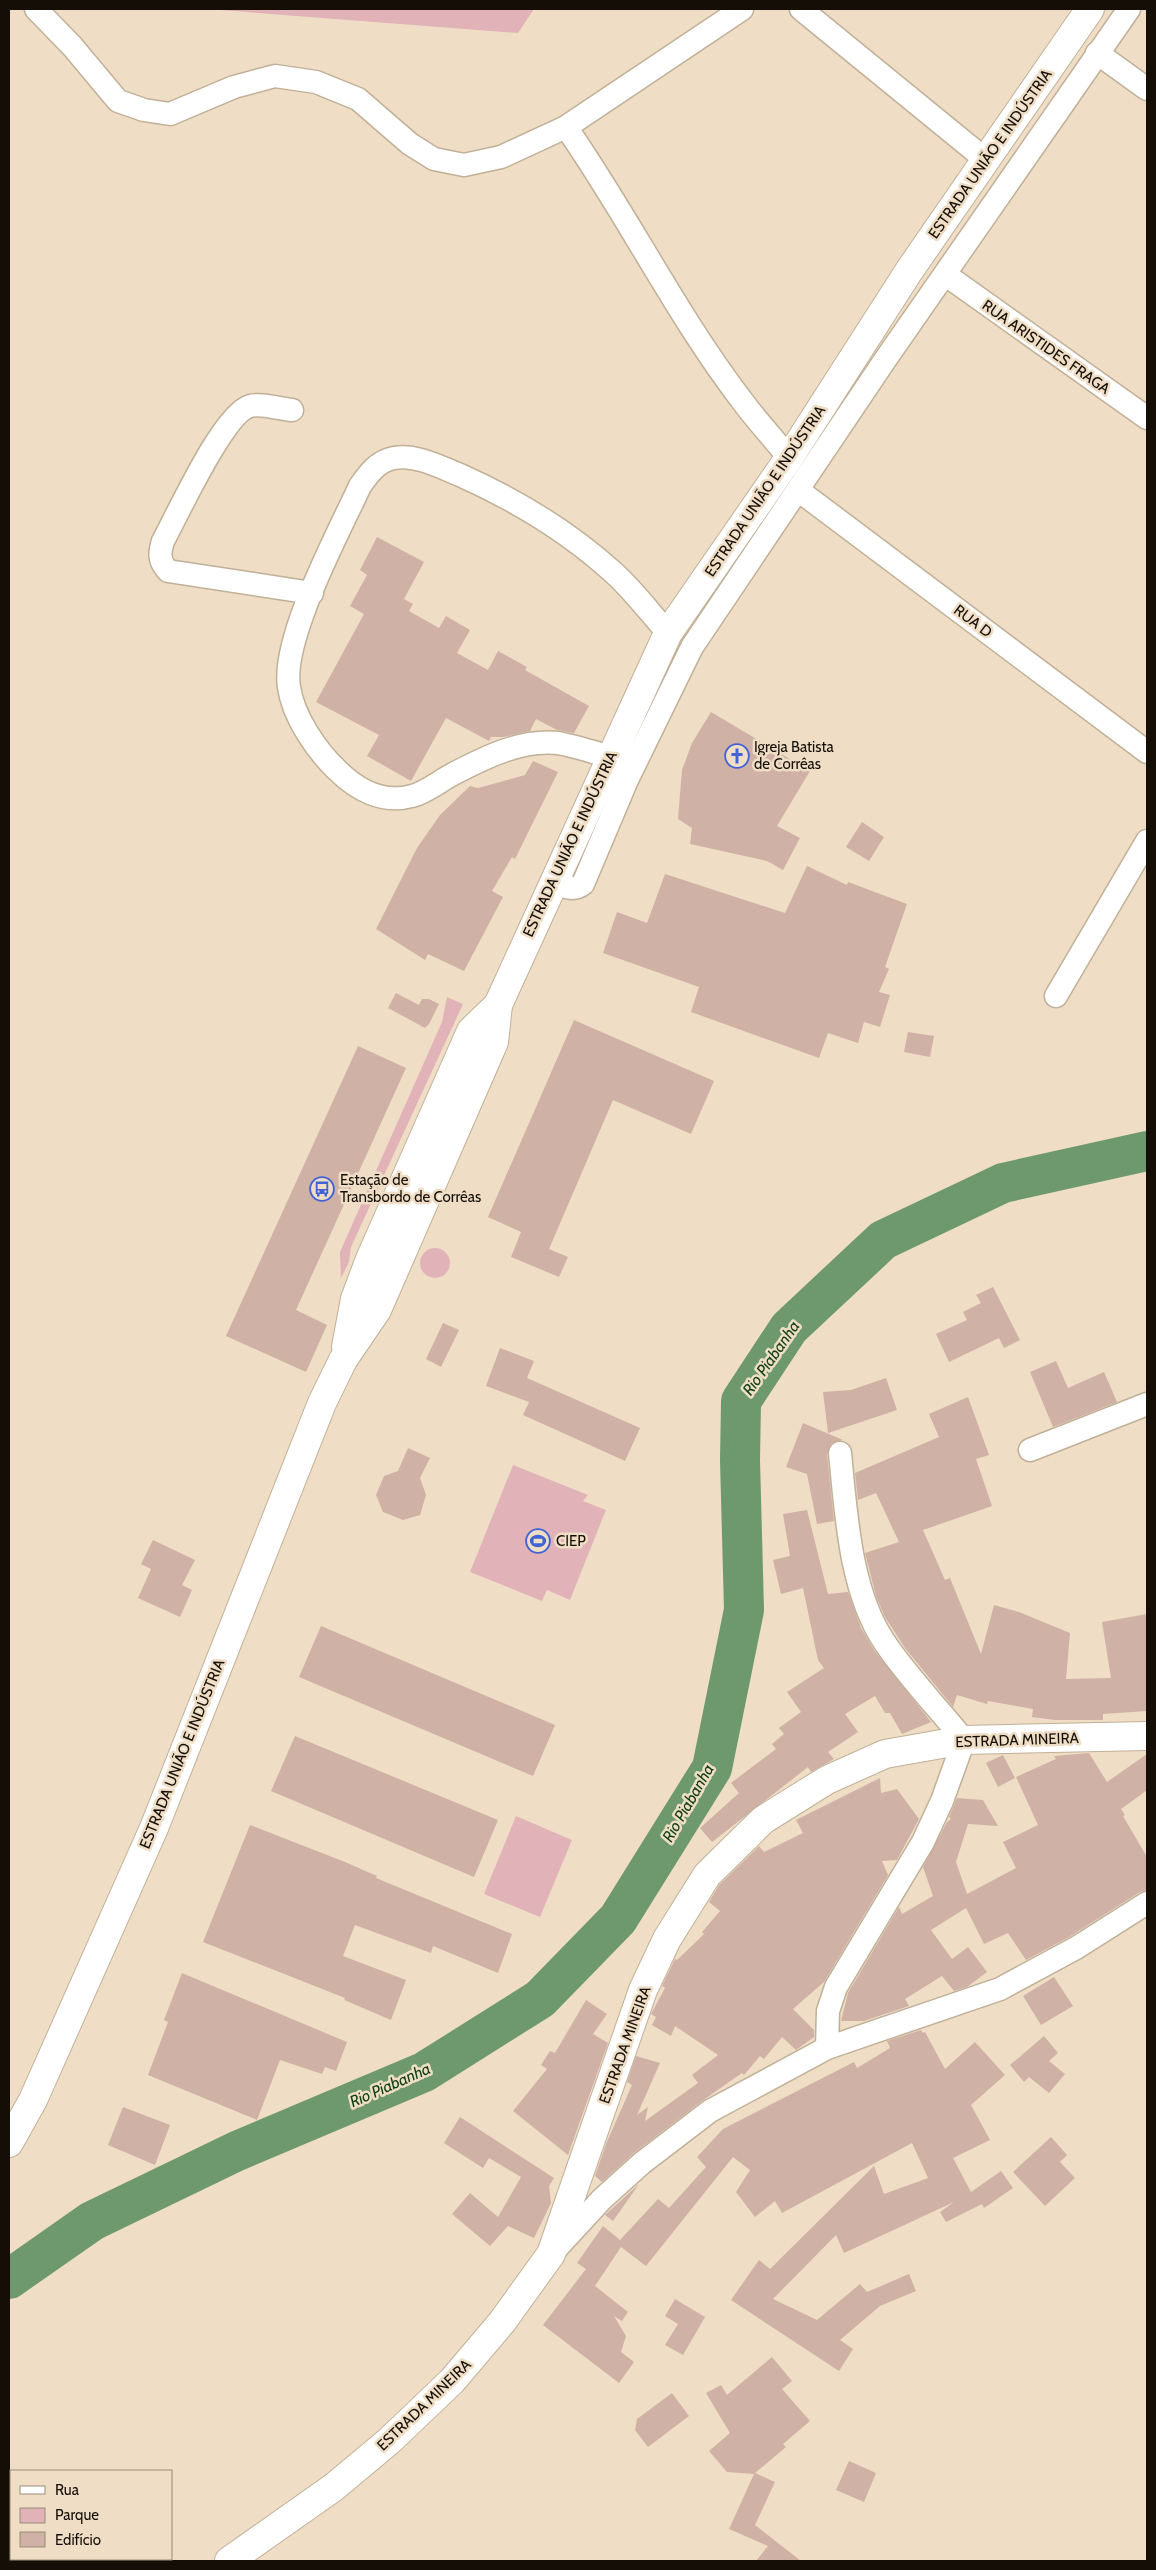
<svg xmlns="http://www.w3.org/2000/svg" width="1156" height="2570" font-family="Cabin,sans-serif">
  <rect width="100%" height="100%" fill="#efdec5"/>
  <g fill="#e1b3b9">
    <polygon points="207,9 534,9 518,33"/>
    <polygon points="447,997 463,1004 351,1247 349,1262 341,1278 340,1252 442,1022"/>
    <circle cx="435" cy="1263" r="15"/>
    <polygon points="513,1465 588,1495 583,1501 606,1510 570,1600 547,1590 542,1601 470,1572"/>
    <polygon points="516,1816 572,1840 540,1917 484,1894"/>
  </g>
  <g fill="none" stroke-linecap="round" stroke-linejoin="round">
    <polyline stroke="#6e996f" stroke-width="40" points="9,2279 92,2221 237,2151 424,2072 540,1999 618,1919 712,1768 744,1610 740,1460 741,1401 789,1328 883,1240 1003,1183 1147,1151"/>
  </g>
  <g fill="#cfb1a5">
    <polygon points="377,537 424,562 404,599 413,604 409,611 439,628 446,616 470,630 457,653 488,670 498,651 527,667 525,670 589,706 574,733 557,730 536,719 530,731 503,737 491,737 489,741 446,718 411,781 367,756 379,735 316,702 364,614 350,606 367,575 360,570"/>
    <polygon points="711,712 810,771 777,826 800,838 783,870 767,861 690,844 692,828 678,819 682,770 692,743"/>
    <polygon points="533,761 558,772 515,859 512,857 492,891 503,897 464,971 428,954 425,960 376,929 417,848 440,815 470,786 478,788 525,775"/>
    <polygon points="862,822 884,837 869,861 846,847"/>
    <polygon points="807,866 847,885 848,882 907,904 885,967 889,969 879,992 890,995 880,1027 864,1022 858,1043 828,1033 819,1058 691,1012 699,987 603,953 617,912 647,923 665,874 785,913"/>
    <polygon points="396,993 419,1005 422,999 429,999 439,1004 429,1024 425,1028 388,1008"/>
    <polygon points="574,1020 714,1081 691,1134 613,1100 549,1249 568,1257 559,1277 511,1257 521,1232 488,1217"/>
    <polygon points="908,1032 934,1036 930,1057 904,1052"/>
    <polygon points="358,1046 406,1068 296,1310 327,1325 306,1372 226,1336"/>
    <polygon points="993,1287 1020,1340 1004,1348 999,1338 949,1362 936,1334 967,1320 963,1312 981,1303 976,1295"/>
    <polygon points="443,1323 459,1330 441,1367 426,1359"/>
    <polygon points="500,1348 534,1361 527,1378 640,1428 625,1461 523,1415 529,1402 486,1386"/>
    <polygon points="1056,1361 1068,1388 1104,1372 1117,1402 1053,1427 1030,1372"/>
    <polygon points="886,1378 897,1410 828,1433 823,1392 851,1390"/>
    <polygon points="968,1397 989,1455 976,1459 992,1506 923,1530 945,1580 950,1578 981,1654 994,1605 1019,1612 1070,1633 1066,1679 1111,1678 1102,1622 1147,1614 1147,1711 1103,1714 1103,1720 1055,1720 1032,1717 1033,1709 988,1701 987,1704 957,1695 953,1707 905,1648 885,1617 876,1596 865,1553 899,1542 876,1493 858,1500 855,1473 939,1437 929,1414"/>
    <polygon points="803,1423 843,1440 832,1443 827,1454 834,1521 817,1524 807,1474 786,1467"/>
    <polygon points="408,1448 430,1458 420,1478 426,1495 420,1515 403,1520 383,1512 376,1495 384,1476 398,1471"/>
    <polygon points="807,1510 828,1594 848,1592 861,1628 874,1650 931,1722 902,1734 890,1713 885,1713 875,1696 845,1714 858,1732 828,1752 834,1759 811,1772 808,1767 712,1842 700,1828 739,1793 731,1783 776,1749 772,1744 784,1734 779,1728 801,1712 787,1692 824,1668 818,1660 803,1588 781,1594 773,1560 790,1556 783,1514"/>
    <polygon points="153,1540 195,1560 182,1585 192,1590 180,1617 138,1598 151,1569 141,1564"/>
    <polygon points="321,1626 555,1725 533,1776 299,1677"/>
    <polygon points="295,1736 498,1820 474,1877 271,1791"/>
    <polygon points="1089,1753 1107,1782 1147,1754 1147,1790 1121,1809 1125,1815 1123,1816 1147,1857 1147,1890 1140,1892 1069,1937 1026,1960 1008,1933 984,1944 966,1908 931,1930 952,1959 968,1947 987,1972 967,1987 954,1991 942,1976 905,1999 909,2006 864,2021 841,2021 848,1993 899,1907 902,1914 933,1896 923,1867 947,1822 951,1819 949,1817 957,1798 983,1800 998,1826 968,1824 956,1862 967,1894 1016,1868 1003,1842 1038,1825 1016,1777 1056,1759 1054,1756"/>
    <polygon points="1003,1755 1015,1778 998,1787 986,1763"/>
    <polygon points="880,1778 881,1793 897,1789 919,1819 897,1860 882,1861 888,1875 824,1982 793,2009 814,2030 814,2037 796,2050 782,2037 764,2059 760,2056 744,2075 742,2073 702,2101 634,2153 602,2182 595,2176 606,2144 632,2085 627,2082 636,2056 660,2063 637,2115 648,2107 645,2121 698,2083 692,2075 718,2055 675,2026 671,2036 652,2025 656,2017 651,2014 665,1988 662,1986 675,1959 677,1960 704,1934 702,1932 720,1911 709,1902 719,1885 759,1846 764,1852 803,1833 796,1820"/>
    <polygon points="250,1825 345,1862 377,1876 376,1878 512,1934 498,1973 433,1946 431,1953 355,1925 343,1956 406,1980 391,2020 344,2000 345,1998 203,1942"/>
    <polygon points="182,1973 347,2042 336,2071 325,2067 322,2074 280,2060 257,2120 148,2075 168,2022 164,2020"/>
    <polygon points="1054,1977 1073,2006 1041,2025 1023,1996"/>
    <polygon points="586,2000 607,2014 593,2034 608,2043 568,2155 513,2111 547,2069 541,2065 550,2051 555,2053"/>
    <polygon points="921,2030 923,2033 925,2032 945,2069 975,2042 1005,2075 971,2105 990,2140 953,2158 971,2192 1001,2171 1013,2188 984,2208 982,2204 946,2222 940,2212 954,2202 844,2253 836,2235 773,2299 817,2320 860,2284 867,2292 909,2274 916,2291 880,2306 840,2340 853,2349 839,2371 731,2300 759,2260 770,2269 874,2166 884,2194 928,2178 912,2143 782,2213 775,2201 755,2217 736,2192 750,2170 733,2157 646,2266 621,2247 595,2286 628,2312 622,2321 614,2316 626,2336 621,2352 634,2362 619,2383 543,2325 586,2269 577,2263 603,2226 620,2240 658,2199 669,2208 706,2167 697,2157 723,2129 854,2062 857,2068 890,2048 887,2041"/>
    <polygon points="1044,2036 1058,2053 1049,2061 1065,2074 1049,2093 1029,2077 1024,2082 1010,2065"/>
    <polygon points="123,2107 170,2125 155,2165 108,2145"/>
    <polygon points="460,2117 554,2178 549,2186 551,2203 534,2238 508,2226 490,2246 452,2214 470,2193 498,2217 521,2177 489,2158 483,2168 444,2143"/>
    <polygon points="1051,2137 1067,2155 1060,2162 1075,2178 1045,2206 1013,2172"/>
    <polygon points="639,2184 613,2221 605,2215"/>
    <polygon points="675,2299 705,2317 683,2355 665,2345 678,2324 665,2316"/>
    <polygon points="772,2357 792,2381 782,2389 810,2421 783,2444 786,2447 755,2473 775,2482 755,2525 801,2561 756,2561 768,2546 729,2529 754,2474 727,2472 709,2451 730,2433 706,2393 721,2385 727,2395"/>
    <polygon points="672,2393 689,2416 648,2447 635,2430 637,2419"/>
    <polygon points="849,2461 876,2473 864,2502 836,2490"/>
  </g>
  <g fill="none" stroke-linecap="round" stroke-linejoin="round">
    <g stroke="#c1b098" stroke-width="25">
      <g id="minor">
        <polyline points="36,9 72,46 118,101 144,110 170,114 234,87 275,76 316,82 358,99 410,144 434,159 464,165 501,157 566,127 742,9"/>
        <polyline points="801,9 986,160"/>
        <polyline points="1097,53 1147,89"/>
        <path d="M566 127C628 216 677 316 743 402 757 421 774 439 789 458"/>
        <polyline points="946,275 1147,418"/>
        <path d="M292 410C280 409 261 403 250 406 223 414 178 514 163 541 159 554 159 561 168 571L312 593"/>
        <polyline points="798,490 1147,752"/>
        <path d="M610 757C593 752 575 746 558 743 522 739 486 757 455 773 441 780 426 793 412 796 383 804 357 790 337 770 316 750 293 716 289 687 281 639 339 532 360 486 369 473 378 461 394 458 416 454 440 467 460 475 516 500 569 532 614 573 634 591 650 613 668 633"/>
        <path d="M552 882C563 886 573 892 583 884L627 780 692 647 885 360 1129 9"/>
        <polyline points="1056,996 1147,841"/>
        <polyline points="1030,1450 1147,1404"/>
        <path d="M827 2048 828 2011 836 1987 923 1842 942 1801 964 1740C938 1708 908 1677 885 1643 850 1592 846 1513 840 1453"/>
        <polyline points="554,2251 602,2199 642,2163 710,2111 827,2048 1000,1989 1076,1948 1147,1903"/>
      </g>
    </g>
    <g stroke="#c1b098" stroke-width="30">
      <polyline id="tertiary" points="229,2561 334,2487 389,2441 452,2381 502,2322 551,2254 643,1990 667,1939 707,1875 763,1820 827,1780 885,1754 964,1740 1147,1736"/>
    </g>
    <g stroke="#c1b098" stroke-width="30">
      <g id="primary">
        <polyline points="346,1347 355,1299 370,1259 471,1031 498,1005"/>
        <polyline points="9,2143 33,2100 154,1828 322,1403 343,1360 377,1310 494,1042 498,1005 668,633 789,458 909,271 1090,9"/>
      </g>
    </g>
    <use href="#minor" stroke="#fff" stroke-width="22"/>
    <use href="#tertiary" stroke="#fff" stroke-width="28"/>
    <use href="#primary" stroke="#fff" stroke-width="28"/>
  </g>
  <defs>
    <g id="church-ring" transform="scale(1.25)"><circle r="9.5" fill="#efdec5" stroke="#4263d6" stroke-width="1.5"/><path d="M-1.2-6h2.4v3.5h3.3v2.4h-3.3V6h-2.4V-.1h-3.3v-2.4h3.3Z" fill="#4263d6"/></g>
    <g id="bus-ring" transform="scale(1.25)"><circle r="9.5" fill="#efdec5" stroke="#4263d6" stroke-width="1.5"/><path d="M-5-6H5V4H4V6H2V4H-2V6H-4V4H-5ZM-3.5-4V0h7V-4ZM-3.5 1.2v1.5H-2V1.2ZM2 1.2v1.5H3.5V1.2Z" fill="#4263d6"/></g>
    <g id="stadium-ring" transform="scale(1.25)"><circle r="9.5" fill="#efdec5" stroke="#4263d6" stroke-width="1.5"/><path d="M0-5a6.5 5 0 1 0 0 10a6.5 5 0 1 0 0-10ZM-3.5-1.8h7v3.6h-7Z" fill="#4263d6"/></g>
  </defs>
  <g fill-rule="evenodd">
    <use href="#church-ring" x="737" y="756"/>
    <use href="#bus-ring" x="322" y="1189"/>
    <use href="#stadium-ring" x="538" y="1541"/>
  </g>
  <g text-anchor="middle" dominant-baseline="central" stroke-width="5" stroke-linejoin="round" paint-order="stroke">
    <g font-size="15" fill="#140e06" stroke="#efdec5">
      <text transform="translate(990 154) rotate(-55)">ESTRADA UNIÃO E INDÚSTRIA</text>
      <text transform="translate(1046 347) rotate(35)">RUA ARISTIDES FRAGA</text>
      <text transform="translate(765 491) rotate(-56)">ESTRADA UNIÃO E INDÚSTRIA</text>
      <text transform="translate(973 621) rotate(37)">RUA D</text>
      <text transform="translate(570 844) rotate(-65)">ESTRADA UNIÃO E INDÚSTRIA</text>
      <text transform="translate(1017 1740) rotate(-2)">ESTRADA MINEIRA</text>
      <text transform="translate(182 1754) rotate(-68)">ESTRADA UNIÃO E INDÚSTRIA</text>
      <text transform="translate(625 2045) rotate(-70)">ESTRADA MINEIRA</text>
      <text transform="translate(424 2405) rotate(-44)">ESTRADA MINEIRA</text>
    </g>
    <g font-size="15" fill="#140e06" stroke="#efdec5" text-anchor="start">
      <text x="754" y="747">Igreja Batista<tspan x="754" dy="17">de Corrêas</tspan></text>
      <text x="340" y="1180">Estação de<tspan x="340" dy="17">Transbordo de Corrêas</tspan></text>
      <text x="556" y="1541">CIEP</text>
    </g>
    <g font-size="16" font-style="italic" fill="#114016" stroke="#efdec5">
      <text transform="translate(771 1358) rotate(-55)">Rio Piabanha</text>
      <text transform="translate(688 1803) rotate(-60)">Rio Piabanha</text>
      <text transform="translate(390 2085) rotate(-24)">Rio Piabanha</text>
    </g>
  </g>
  <rect width="1156" height="2570" fill="none" stroke="#140e06" stroke-width="20"/>
  <rect x="10" y="2470" width="162" height="90" fill="#efdec5" stroke="#978b79"/>
  <rect x="20" y="2486" width="25" height="8" fill="#ffffff" stroke="#978b79"/>
  <text x="55" y="2495" font-size="15" fill="#140e06">Rua</text>
  <rect x="20" y="2508" width="25" height="15" fill="#e1b3b9" stroke="#978b79"/>
  <text x="55" y="2520" font-size="15" fill="#140e06">Parque</text>
  <rect x="20" y="2532" width="25" height="15" fill="#cfb1a5" stroke="#978b79"/>
  <text x="55" y="2545" font-size="15" fill="#140e06">Edifício</text>
</svg>
